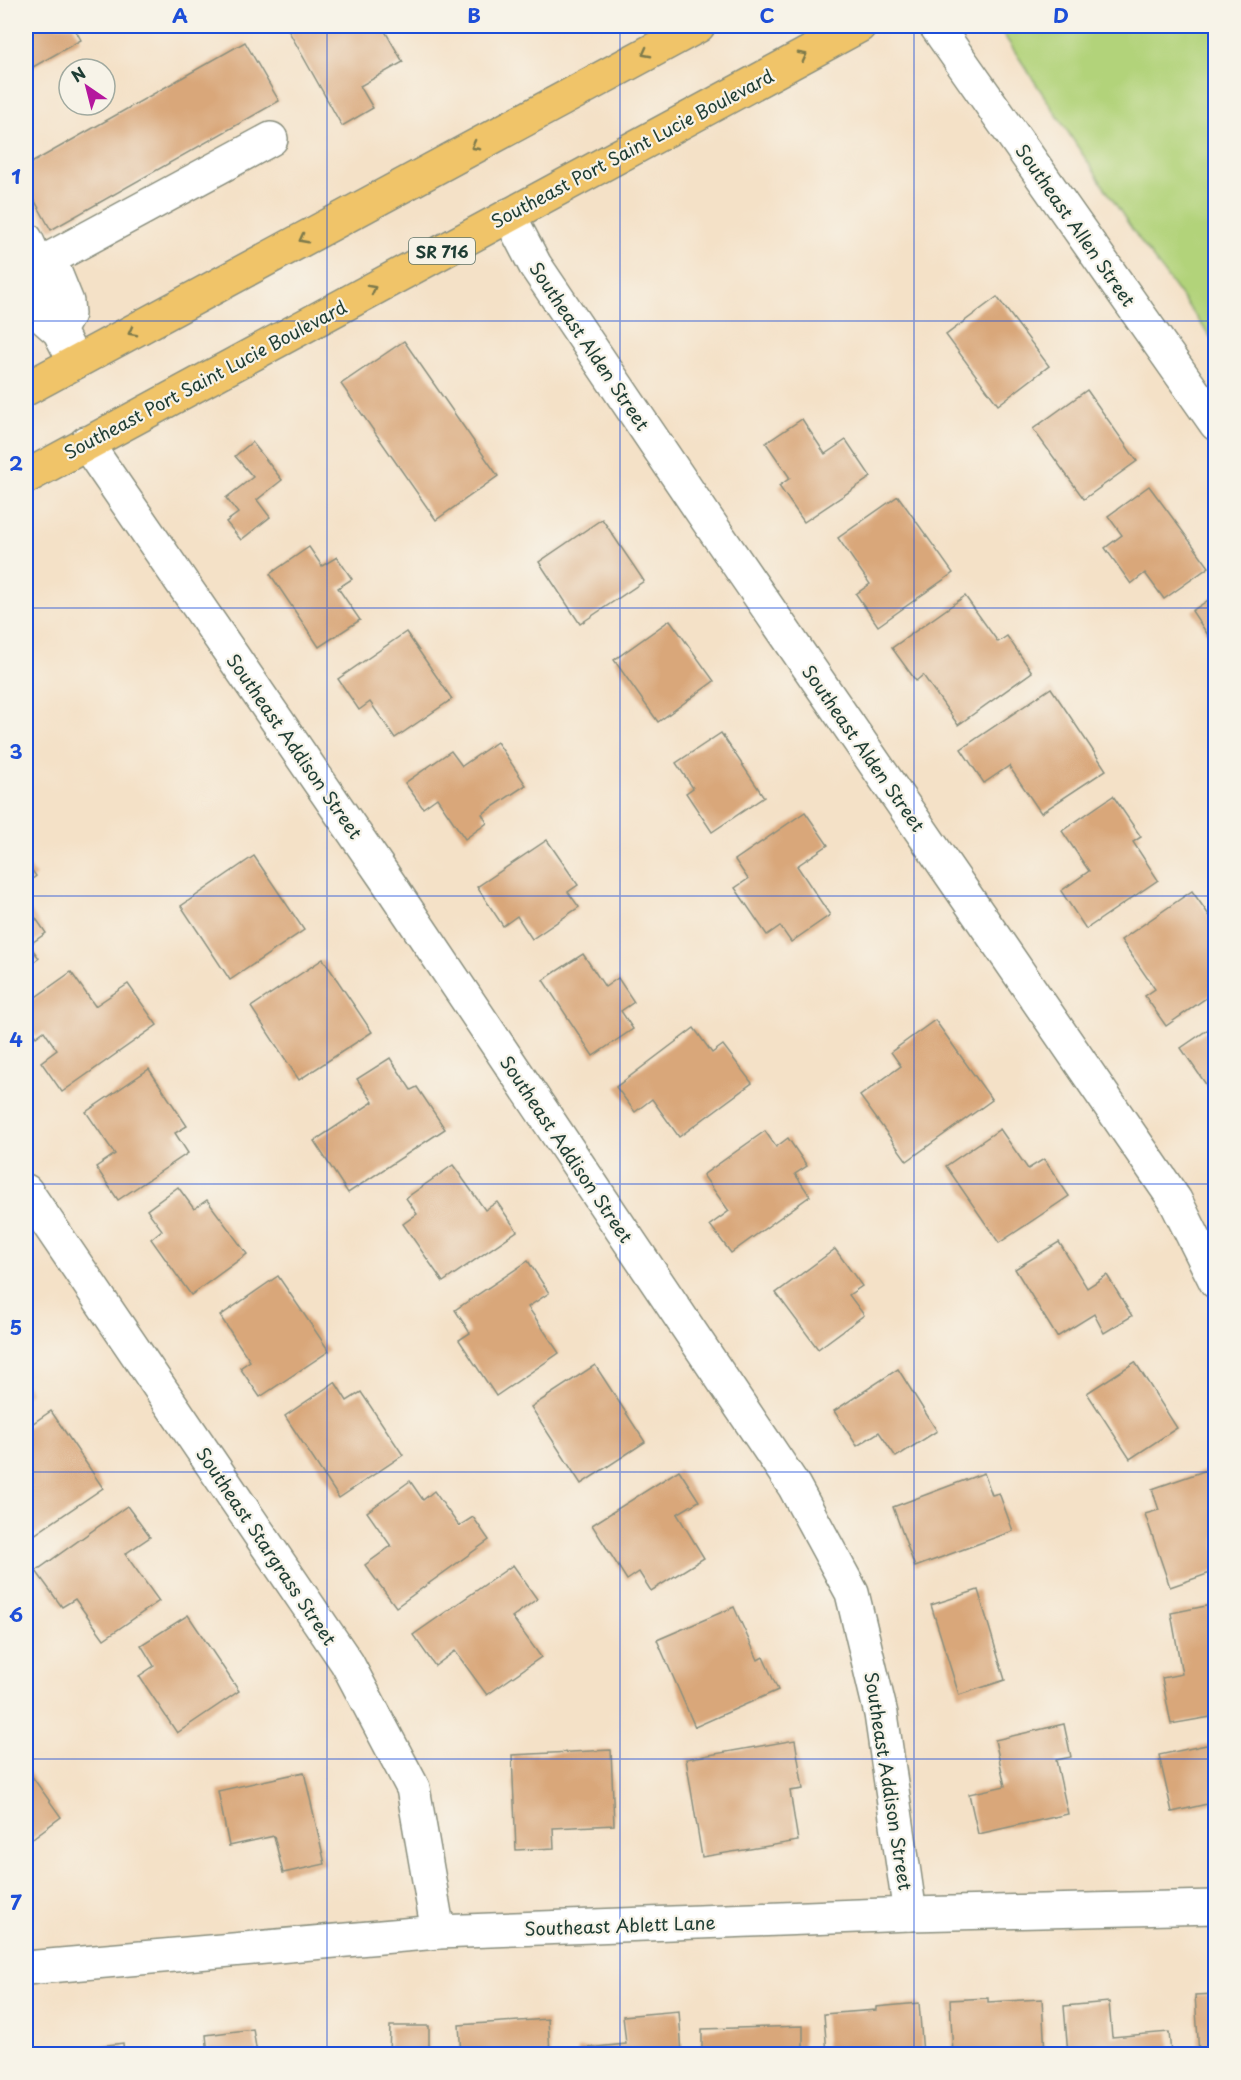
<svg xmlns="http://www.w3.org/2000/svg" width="1241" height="2080" font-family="'Playpen Sans',sans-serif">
  <rect width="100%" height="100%" fill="#f7f3e8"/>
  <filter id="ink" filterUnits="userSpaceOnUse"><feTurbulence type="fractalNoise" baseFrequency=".0167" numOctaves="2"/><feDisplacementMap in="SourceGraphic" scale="12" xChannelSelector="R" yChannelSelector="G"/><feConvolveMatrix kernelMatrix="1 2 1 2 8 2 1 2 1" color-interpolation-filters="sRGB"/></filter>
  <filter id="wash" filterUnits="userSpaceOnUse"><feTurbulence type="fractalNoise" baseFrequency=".008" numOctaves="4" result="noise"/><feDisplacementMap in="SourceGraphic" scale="24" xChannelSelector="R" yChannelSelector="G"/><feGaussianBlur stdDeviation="1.35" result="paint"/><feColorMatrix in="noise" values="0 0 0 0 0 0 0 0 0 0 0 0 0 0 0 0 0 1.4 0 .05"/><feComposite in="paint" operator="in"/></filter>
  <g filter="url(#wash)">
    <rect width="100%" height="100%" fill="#f4e1c7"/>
    <polygon fill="#b2d37a" stroke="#688857" stroke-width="1.5" points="998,26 1215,26 1215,343 1134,232"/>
    <g id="blocks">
      <g fill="#d9a77a">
        <polygon points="26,26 73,26 81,40 26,71"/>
        <polygon points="292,26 382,26 403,62 360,86 373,108 342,126 287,28"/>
        <polygon points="245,42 279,101 51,230 26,185 26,166"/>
        <polygon points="997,297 1049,366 998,405 946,335"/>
        <polygon points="404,341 498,476 436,520 341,384"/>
        <polygon points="1087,390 1137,461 1084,499 1033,429"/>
        <polygon points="802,419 825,454 846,440 871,477 804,522 779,486 790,478 766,443"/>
        <polygon points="252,442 282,480 257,500 270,517 241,540 226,522 238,513 226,498 253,477 235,456"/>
        <polygon points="1149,486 1209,567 1164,599 1145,573 1131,584 1105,548 1122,535 1108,516"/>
        <polygon points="898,496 953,573 878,626 856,594 870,584 838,538"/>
        <polygon points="602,519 644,581 580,624 539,562"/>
        <polygon points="309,547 322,566 337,557 352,579 338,588 360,620 319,647 270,574"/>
        <polygon points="1216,595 1216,647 1192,611"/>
        <polygon points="965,596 998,642 1007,636 1032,672 958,725 923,675 916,681 892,648"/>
        <polygon points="670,620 714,681 658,722 614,660"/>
        <polygon points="406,632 452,699 395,738 370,702 359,710 338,679"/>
        <polygon points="1051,688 1106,770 1041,813 1009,766 984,783 961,749"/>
        <polygon points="721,733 764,797 712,832 686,793 693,788 676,763"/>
        <polygon points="497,742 526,785 482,814 487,823 465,839 437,798 423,808 405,783 451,751 462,766"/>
        <polygon points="1113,796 1141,837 1133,842 1158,880 1086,929 1061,891 1089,871 1062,831"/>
        <polygon points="805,812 828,845 797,866 830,915 791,942 780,926 767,935 735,888 748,879 735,860"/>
        <polygon points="547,840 578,885 568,892 579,907 532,939 517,916 503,926 477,887"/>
        <polygon points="254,856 304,930 230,980 181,906"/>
        <polygon points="26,862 36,876 26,884"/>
        <polygon points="1192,891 1216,925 1216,991 1166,1026 1145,996 1155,989 1121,940"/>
        <polygon points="26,904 46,933 29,945 39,958 26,968"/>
        <polygon points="583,954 605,987 618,978 634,1002 621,1011 633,1029 593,1056 543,980"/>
        <polygon points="323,959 372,1032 299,1080 251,1007"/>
        <polygon points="71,972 95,1006 128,984 157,1025 62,1092 41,1062 57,1050 44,1031 36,1037 26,1023 26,1004"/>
        <polygon points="935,1020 992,1100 907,1161 860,1096 901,1066 891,1052"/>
        <polygon points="1216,1024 1216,1099 1181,1048"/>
        <polygon points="694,1028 712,1053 723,1045 752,1083 679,1137 652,1099 635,1112 616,1087"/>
        <polygon points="390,1058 411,1090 417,1087 445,1129 348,1193 314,1141 373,1102 357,1079"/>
        <polygon points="149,1069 187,1126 175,1133 188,1153 118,1200 96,1167 115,1154 86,1112"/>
        <polygon points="1000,1129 1028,1169 1044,1159 1069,1196 999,1243 946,1166"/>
        <polygon points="765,1131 776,1147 788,1138 807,1166 795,1174 810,1196 731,1253 710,1225 729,1211 703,1175"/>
        <polygon points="453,1165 485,1210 497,1202 517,1231 443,1282 403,1224 417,1214 406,1198"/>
        <polygon points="178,1187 194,1209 207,1200 247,1254 191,1295 151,1239 162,1230 147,1210"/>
        <polygon points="1059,1242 1087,1288 1107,1275 1132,1316 1104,1333 1094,1314 1057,1337 1015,1269"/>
        <polygon points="835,1249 862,1286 849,1295 864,1315 818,1349 776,1293"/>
        <polygon points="528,1261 549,1293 528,1307 559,1353 496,1396 459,1340 470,1333 455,1310"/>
        <polygon points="278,1276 329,1351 260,1397 240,1368 250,1361 220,1316"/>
        <polygon points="1135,1362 1177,1428 1130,1459 1087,1393"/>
        <polygon points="595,1365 645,1442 581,1484 531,1407"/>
        <polygon points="898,1369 937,1431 896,1457 879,1432 857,1446 834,1411"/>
        <polygon points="335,1382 347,1401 361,1392 403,1455 339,1498 285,1416"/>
        <polygon points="26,1384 31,1392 26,1396"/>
        <polygon points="51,1411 103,1488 34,1535 26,1523 26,1428"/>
        <polygon points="679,1470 699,1501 677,1514 704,1558 651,1591 639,1572 627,1580 592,1525"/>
        <polygon points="1207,1470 1216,1493 1216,1571 1170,1587 1145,1514 1159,1510 1152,1489"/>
        <polygon points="984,1473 992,1495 999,1493 1013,1531 915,1567 893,1507"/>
        <polygon points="410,1481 423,1500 434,1491 459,1526 473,1517 489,1540 396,1607 365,1565 391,1546 367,1512"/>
        <polygon points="127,1506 150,1537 125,1554 159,1601 104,1639 75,1599 62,1607 36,1571"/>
        <polygon points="513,1565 537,1599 512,1617 541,1657 487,1695 455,1651 435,1666 413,1635"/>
        <polygon points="978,1590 1005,1680 959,1695 931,1605"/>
        <polygon points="1216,1604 1216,1716 1171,1724 1162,1678 1182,1674 1171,1613"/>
        <polygon points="734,1607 758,1660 763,1657 778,1690 695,1727 657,1640"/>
        <polygon points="188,1615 239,1691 177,1733 139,1676 154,1666 141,1645"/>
        <polygon points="1064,1724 1071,1757 1056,1760 1068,1814 978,1834 969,1794 1005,1786 995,1740"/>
        <polygon points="795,1740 803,1789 790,1791 798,1841 702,1857 686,1759"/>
        <polygon points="1216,1743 1216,1802 1172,1812 1159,1755"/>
        <polygon points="611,1750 614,1825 553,1828 554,1848 516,1850 512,1755"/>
        <polygon points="26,1768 61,1817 26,1843"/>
        <polygon points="304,1772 325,1864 283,1873 274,1836 229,1846 218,1791"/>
        <polygon points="1216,1994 1216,2054 1199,2054 1195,1995"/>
        <polygon points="988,1998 988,2002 1042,1999 1045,2054 953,2054 950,2000"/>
        <polygon points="1109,2002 1112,2037 1169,2032 1171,2054 1068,2054 1064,2006"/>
        <polygon points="919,2003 923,2054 827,2054 824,2014 876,2010 876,2007"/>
        <polygon points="679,2011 682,2054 577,2054 577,2049 626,2044 623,2016"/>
        <polygon points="548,2019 550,2054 461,2054 459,2025"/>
        <polygon points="390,2026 429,2026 429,2054 389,2054"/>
        <polygon points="803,2026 803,2054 702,2054 702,2029"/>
        <polygon points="253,2029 257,2054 208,2054 206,2035"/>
        <polygon points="123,2043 124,2054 86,2054 85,2048"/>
      </g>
    </g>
  </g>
  <g filter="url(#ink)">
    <use href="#blocks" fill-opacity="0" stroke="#8a8f7e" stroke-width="1.5"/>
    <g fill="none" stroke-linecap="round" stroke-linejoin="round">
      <g stroke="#8a8f7e" stroke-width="36">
        <g id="minor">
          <polyline points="936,26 1216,424"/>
          <polyline points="509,215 535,265 706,518 1175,1200 1216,1282"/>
          <polyline points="26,239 38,265 271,139"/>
          <polyline points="59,331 68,314 67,302 56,275 38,265 37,288 43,317 59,331 75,362"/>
          <polyline points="86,443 386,879 794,1486 852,1593 881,1714 910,1914"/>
          <polyline points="26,1191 347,1663 413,1788 438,1932"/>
          <polyline points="26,1968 438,1932 910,1914 1216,1907"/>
        </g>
      </g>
      <g stroke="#8a8f7e" stroke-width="36">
        <g id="major">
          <polyline points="26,389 698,26"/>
          <polyline points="26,477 859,26"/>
        </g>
      </g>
      <use href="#minor" stroke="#fff" stroke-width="33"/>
      <use href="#major" stroke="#f0c469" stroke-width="33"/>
    </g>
    <defs><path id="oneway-chevron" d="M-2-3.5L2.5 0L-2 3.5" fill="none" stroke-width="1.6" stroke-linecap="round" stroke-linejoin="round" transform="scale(1.5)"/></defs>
    <g stroke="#7d7a4c">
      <use href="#oneway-chevron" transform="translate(646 53) rotate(152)"/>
      <use href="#oneway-chevron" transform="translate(803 56) rotate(-28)"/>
      <use href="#oneway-chevron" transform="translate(475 146) rotate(152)"/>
      <use href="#oneway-chevron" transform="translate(303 239) rotate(152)"/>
      <use href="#oneway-chevron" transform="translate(372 289) rotate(-28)"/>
      <use href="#oneway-chevron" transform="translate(132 332) rotate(152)"/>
    </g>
  </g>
  <path fill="none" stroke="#1d4ed8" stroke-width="1.5" stroke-opacity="0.55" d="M327 26V2054M620 26V2054M914 26V2054M26 321H1216M26 608H1216M26 896H1216M26 1184H1216M26 1472H1216M26 1759H1216"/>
  <g text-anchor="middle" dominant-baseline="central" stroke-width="4.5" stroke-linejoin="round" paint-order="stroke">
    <rect fill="#f7f3e8" stroke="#60746a" stroke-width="1.5" x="409" y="238" width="66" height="26" rx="4.5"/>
    <g font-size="16" font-weight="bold" fill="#1f3d34">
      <text x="442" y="251">SR 716</text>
    </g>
    <g font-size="18" fill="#1f3d34" stroke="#f7f3e8">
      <text transform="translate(632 148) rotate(-28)">Southeast Port Saint Lucie Boulevard</text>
      <text transform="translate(1076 225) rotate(55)">Southeast Allen Street</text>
      <text transform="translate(590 346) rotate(56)">Southeast Alden Street</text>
      <text transform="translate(205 379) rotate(-28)">Southeast Port Saint Lucie Boulevard</text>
      <text transform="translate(295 746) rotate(55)">Southeast Addison Street</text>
      <text transform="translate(864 748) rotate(55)">Southeast Alden Street</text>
      <text transform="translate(567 1149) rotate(56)">Southeast Addison Street</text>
      <text transform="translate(267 1546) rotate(56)">Southeast Stargrass Street</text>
      <text transform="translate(889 1781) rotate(81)">Southeast Addison Street</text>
      <text transform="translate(620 1925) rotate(-2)">Southeast Ablett Lane</text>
    </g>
  </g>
  <rect width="1241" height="2080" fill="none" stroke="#f7f3e8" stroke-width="66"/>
  <g transform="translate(87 87) rotate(325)"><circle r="28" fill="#f7f3e8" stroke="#a1aaa0" stroke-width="1.5"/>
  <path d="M0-4.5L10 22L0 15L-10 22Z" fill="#b5179e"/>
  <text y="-9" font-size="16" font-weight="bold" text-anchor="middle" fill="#1f3d34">N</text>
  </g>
  <rect x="33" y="33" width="1175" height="2014" fill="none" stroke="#1d4ed8" stroke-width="2"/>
  <g font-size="20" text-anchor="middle" font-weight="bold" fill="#1d4ed8">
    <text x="180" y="23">A</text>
    <text x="474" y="23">B</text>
    <text x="767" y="23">C</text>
    <text x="1061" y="23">D</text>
    <text x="16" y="184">1</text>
    <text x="16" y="471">2</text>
    <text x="16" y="759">3</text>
    <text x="16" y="1047">4</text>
    <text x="16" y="1335">5</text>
    <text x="16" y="1622">6</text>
    <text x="16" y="1910">7</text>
  </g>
</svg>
